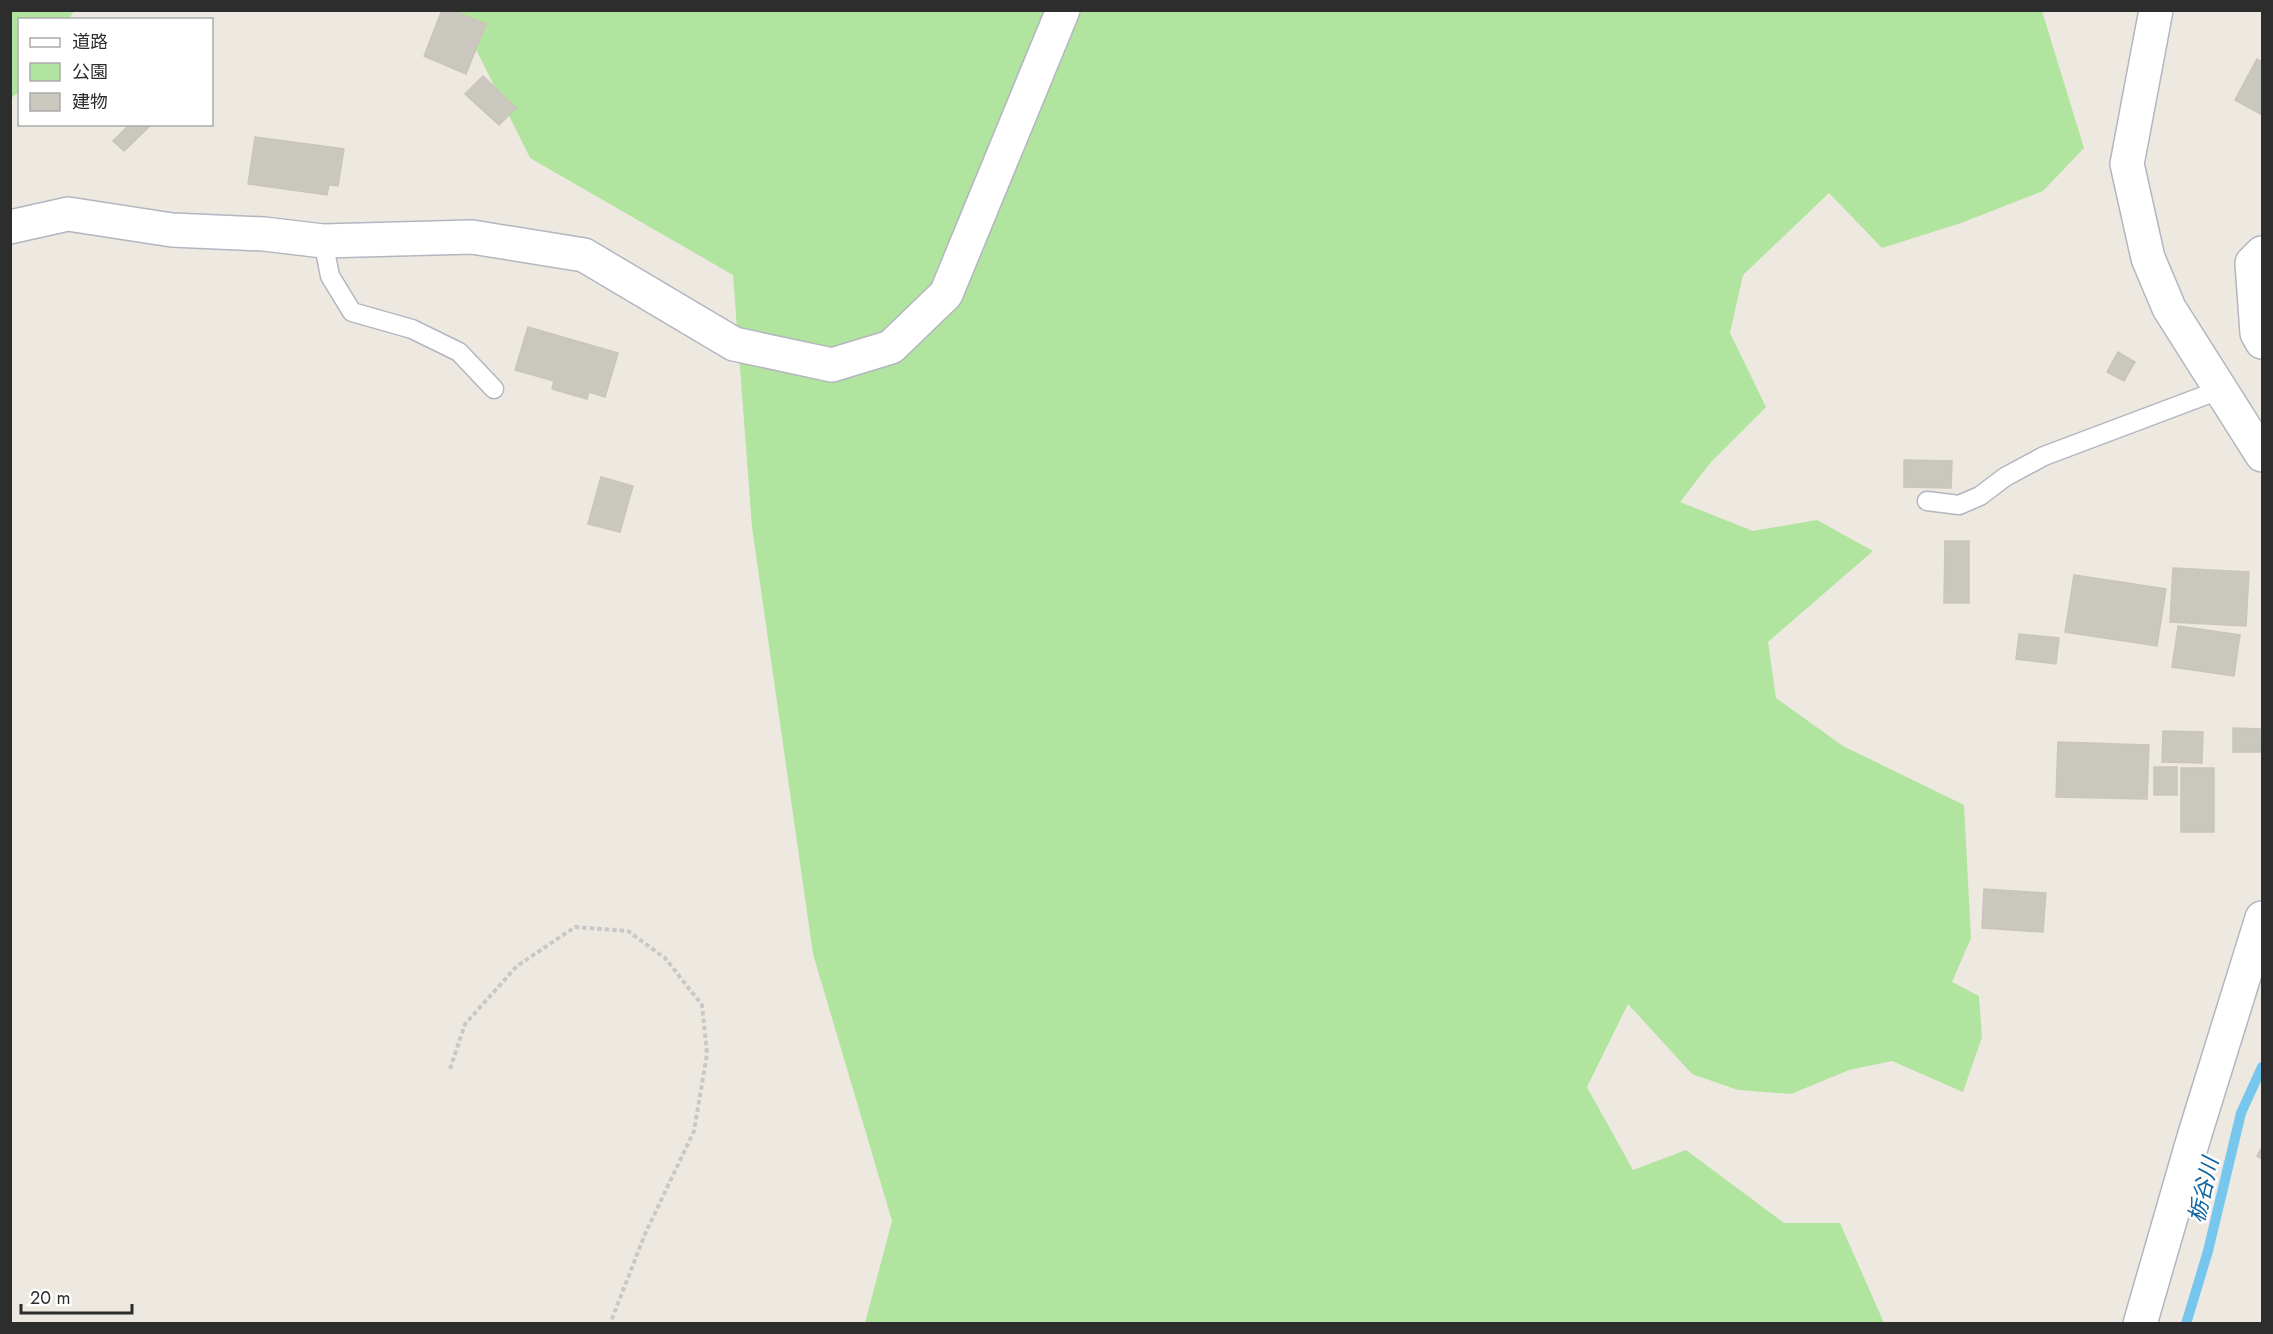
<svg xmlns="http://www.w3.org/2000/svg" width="2273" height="1334" font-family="Jost,'Noto Sans JP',sans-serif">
  <rect width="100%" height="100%" fill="#eee9e0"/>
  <g fill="#b1e49e">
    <polygon points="11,10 74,11 69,19 20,20 19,92 11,98"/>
    <polygon points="457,11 2042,11 2084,148 2043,191 1961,223 1882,248 1829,193 1743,275 1730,333 1766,407 1711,462 1680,502 1753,531 1817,520 1873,551 1768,642 1776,698 1843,746 1964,805 1971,938 1952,982 1979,996 1982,1037 1963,1092 1892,1061 1849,1070 1791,1094 1738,1090 1692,1074 1628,1004 1587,1087 1633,1170 1686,1150 1784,1223 1840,1223 1884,1323 865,1323 892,1221 813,954 752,527 733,275 530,158"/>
  </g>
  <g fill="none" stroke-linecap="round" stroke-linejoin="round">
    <polyline stroke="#76c6ee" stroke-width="10" points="2186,1324 2208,1251 2241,1113 2262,1067"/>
  </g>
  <g fill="#cac7be" stroke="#cac5ba" stroke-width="1.5">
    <polygon points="442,10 451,10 486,24 466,74 424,56"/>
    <polygon points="2257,59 2262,62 2262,115 2235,100"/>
    <polygon points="483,76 516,108 499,125 465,94"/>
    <polygon points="130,124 151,125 124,151 113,141"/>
    <polygon points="255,137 344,149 338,186 329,185 327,195 248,184"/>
    <polygon points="528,327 618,353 605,397 589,392 587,399 552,389 554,381 515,370"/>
    <polygon points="2118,352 2135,362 2124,381 2107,372"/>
    <polygon points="1904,460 1952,461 1951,488 1904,487"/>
    <polygon points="601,477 633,486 620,532 588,524"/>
    <polygon points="1945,541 1969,541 1969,603 1944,603"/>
    <polygon points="2173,568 2249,572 2246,626 2170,622"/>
    <polygon points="2074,575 2166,589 2157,646 2065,632"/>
    <polygon points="2178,626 2240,635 2234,676 2172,667"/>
    <polygon points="2019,634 2059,638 2056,664 2016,659"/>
    <polygon points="2233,728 2262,729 2262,752 2233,752"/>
    <polygon points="2163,731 2203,732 2202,763 2162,762"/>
    <polygon points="2058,742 2149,745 2147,799 2056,797"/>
    <rect x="2154" y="767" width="23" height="28"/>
    <rect x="2181" y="768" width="33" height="64"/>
    <polygon points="1984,889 2046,893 2043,932 1982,928"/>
    <polygon points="2262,1147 2262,1159 2257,1156"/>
  </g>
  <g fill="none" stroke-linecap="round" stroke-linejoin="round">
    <g stroke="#b3b5c0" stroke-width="21">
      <g id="lane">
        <polyline points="323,241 330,276 352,312 412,329 459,352 494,389"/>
        <polyline points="1927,501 1959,505 1980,496 2005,477 2044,456 2222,389"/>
      </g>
    </g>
    <g stroke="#b3b5c0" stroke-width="36">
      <g id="street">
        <polyline points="2156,10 2127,164 2148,258 2169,308 2262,455"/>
        <polyline points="10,227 68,214 172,230 264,234 323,241 472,237 584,255 734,344 832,365 891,347 946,294 1063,10"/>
        <polyline points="2262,253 2252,263 2257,333 2262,342"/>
        <polyline points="2140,1324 2194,1137 2262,918"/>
      </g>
    </g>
    <polyline stroke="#c8c8c8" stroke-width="4" stroke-dasharray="4.5 3" stroke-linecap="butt" points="450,1069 465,1024 517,966 575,927 628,931 665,958 702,1005 707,1054 694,1131 645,1234 610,1324"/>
    <use href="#lane" stroke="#fff" stroke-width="18"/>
    <use href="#street" stroke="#fff" stroke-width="33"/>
  </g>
  <g text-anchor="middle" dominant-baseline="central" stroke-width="5" stroke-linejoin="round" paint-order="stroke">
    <g font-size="22" font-style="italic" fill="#0f64a0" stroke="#fff">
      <text transform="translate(2203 1190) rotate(-77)">栃谷川</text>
    </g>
  </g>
  <rect width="2273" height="1334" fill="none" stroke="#2d2d2d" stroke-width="24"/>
  <rect x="18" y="18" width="195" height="108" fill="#ffffff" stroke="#ababab" stroke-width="1.5"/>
  <rect x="30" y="38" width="30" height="9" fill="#ffffff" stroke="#ababab" stroke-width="1.5"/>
  <text x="72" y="48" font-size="18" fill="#2d2d2d">道路</text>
  <rect x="30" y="63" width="30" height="18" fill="#b1e49e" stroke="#ababab" stroke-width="1.5"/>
  <text x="72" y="78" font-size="18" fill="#2d2d2d">公園</text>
  <rect x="30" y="93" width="30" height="18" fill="#cac7be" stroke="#ababab" stroke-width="1.5"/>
  <text x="72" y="108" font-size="18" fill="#2d2d2d">建物</text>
  <path d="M21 1304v9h111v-9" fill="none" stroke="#2d2d2d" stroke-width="3"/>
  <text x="30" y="1304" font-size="18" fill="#2d2d2d" stroke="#ffffff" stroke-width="4.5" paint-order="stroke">20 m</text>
</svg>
